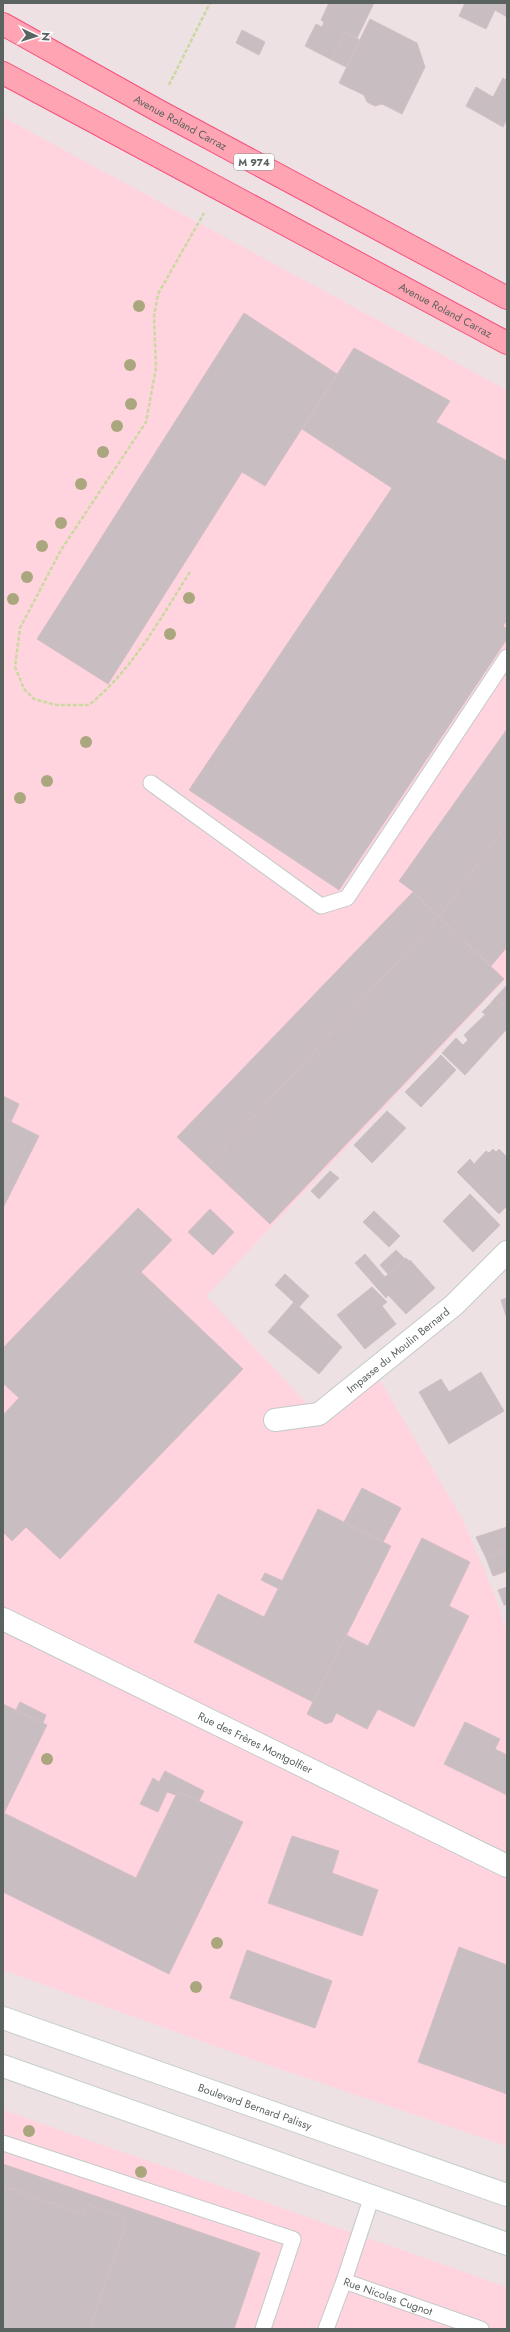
<svg xmlns="http://www.w3.org/2000/svg" width="510" height="2332" font-family="Jost,sans-serif">
  <rect width="100%" height="100%" fill="#ede1e4"/>
  <g fill="#ffd4de">
    <polygon points="3,117 507,390 507,978 206,1296 315,1412 370,1364 462,1518 494,1593 507,1633 507,2146 268,2065 3,1970"/>
    <polygon points="3,2110 507,2287 507,2329 3,2329"/>
  </g>
  <g fill="#c8bec1" stroke="#d2bfc5">
    <polygon points="329,3 374,3 357,38 345,32 332,60 305,46 316,24 322,27 324,22 321,20"/>
    <polygon points="465,3 507,3 507,17 495,10 486,29 459,16"/>
    <polygon points="370,19 417,43 425,67 402,114 382,104 375,106 367,102 364,95 339,83"/>
    <polygon points="242,30 265,42 259,55 236,43"/>
    <polygon points="345,32 360,40 346,67 332,60"/>
    <polygon points="507,77 507,119 503,127 466,106 476,87 493,97 503,78 505,80"/>
    <polygon points="244,313 337,374 265,486 242,472 108,684 37,639"/>
    <polygon points="354,348 450,401 436,422 507,461 507,620 503,626 507,629 507,639 339,890 189,790 392,488 302,429"/>
    <polygon points="507,729 507,824 439,917 414,892 399,881"/>
    <polygon points="507,824 507,947 491,966 439,917"/>
    <polygon points="413,892 439,917 208,1166 177,1137"/>
    <polygon points="439,917 504,979 270,1224 208,1166"/>
    <polygon points="507,985 507,1009 495,998"/>
    <polygon points="495,998 507,1009 507,1029 465,1075 442,1053 456,1038 463,1045 468,1040 464,1035 493,1007 490,1004"/>
    <polygon points="490,1004 493,1007 486,1015 482,1012"/>
    <polygon points="441,1055 456,1070 421,1107 405,1092"/>
    <polygon points="3,1096 19,1104 11,1122 3,1118"/>
    <polygon points="387,1111 406,1128 372,1163 354,1145"/>
    <polygon points="3,1118 39,1136 3,1208"/>
    <polygon points="493,1149 496,1152 499,1149 507,1157 507,1206 499,1214 457,1172 470,1159 474,1164 486,1151 489,1153"/>
    <polygon points="330,1171 339,1178 319,1199 311,1191"/>
    <polygon points="470,1194 500,1225 473,1252 443,1221"/>
    <polygon points="138,1208 172,1240 141,1272 243,1369 60,1559 26,1527 12,1541 3,1532 3,1415 19,1398 3,1383 3,1348"/>
    <polygon points="210,1209 234,1232 213,1255 188,1232"/>
    <polygon points="374,1211 400,1236 389,1247 363,1222"/>
    <polygon points="396,1250 405,1259 388,1274 380,1265"/>
    <polygon points="365,1254 385,1277 406,1258 409,1261 410,1260 435,1288 406,1314 388,1295 386,1298 355,1263"/>
    <polygon points="285,1274 309,1296 299,1307 275,1285"/>
    <polygon points="372,1287 387,1302 382,1306 396,1324 365,1349 337,1315"/>
    <polygon points="507,1298 507,1319 501,1300"/>
    <polygon points="294,1302 342,1347 319,1374 268,1332"/>
    <polygon points="481,1372 504,1411 449,1444 419,1392 441,1379 449,1392"/>
    <polygon points="362,1488 401,1508 383,1542 344,1522"/>
    <polygon points="318,1509 391,1546 313,1702 194,1642 218,1594 264,1617"/>
    <polygon points="507,1527 507,1549 486,1558 476,1537"/>
    <polygon points="422,1538 470,1562 449,1606 469,1616 414,1727 378,1709 367,1729 336,1713 332,1722 326,1724 307,1714 346,1635 368,1646"/>
    <polygon points="507,1549 507,1571 493,1576 486,1558"/>
    <polygon points="265,1573 283,1581 279,1589 261,1580"/>
    <polygon points="507,1587 507,1605 504,1605 498,1590"/>
    <polygon points="20,1702 46,1715 43,1723 16,1710"/>
    <polygon points="3,1704 47,1725 4,1813 136,1878 178,1791 243,1822 169,1974 3,1892"/>
    <polygon points="465,1722 500,1739 495,1749 507,1755 507,1795 444,1764"/>
    <polygon points="165,1771 204,1791 199,1801 178,1791 176,1795 167,1792 158,1812 140,1804 153,1778 159,1782"/>
    <polygon points="292,1836 339,1851 332,1873 378,1890 362,1936 268,1903"/>
    <polygon points="459,1947 507,1965 507,2094 418,2062"/>
    <polygon points="247,1950 332,1981 315,2028 230,1998"/>
    <polygon points="3,2164 260,2253 234,2329 89,2329 124,2230 122,2229 126,2218 86,2204 83,2214 3,2186"/>
    <polygon points="3,2186 83,2214 86,2204 126,2218 122,2229 124,2230 89,2329 3,2329"/>
  </g>
  <g fill="none" stroke-linecap="round" stroke-linejoin="round">
    <g stroke="#c3cac8" stroke-width="17">
      <g id="service">
        <polyline points="151,783 321,906 347,898 507,657"/>
        <polyline points="3,2143 293,2239 263,2329"/>
        <polyline points="344,2281 372,2196"/>
        <path id="s1" d="M326 2329 344 2281 481 2329"/>
      </g>
    </g>
    <g stroke="#c3cac8" stroke-width="24">
      <g id="minor">
        <path id="s2" d="M275 1420 319 1414 454 1305 507 1252"/>
        <path id="s3" d="M3 1619 507 1866"/>
      </g>
    </g>
    <g stroke="#c5cfcb" stroke-width="24">
      <g id="secondary">
        <path id="s4" d="M3 2018 507 2195"/>
        <polyline points="3,2066 507,2244"/>
      </g>
    </g>
    <g stroke="#f6517e" stroke-width="24">
      <g id="primary">
        <path id="s5" d="M3 24 157 110 507 298"/>
        <path id="s6" d="M3 73 507 343"/>
      </g>
    </g>
    <g stroke="#c9d99f" stroke-width="2.5" stroke-dasharray="4 2" stroke-linecap="butt">
      <polyline points="169,85 210,3"/>
      <path d="M190 572C160 619 133 669 89 705H56L34 699 24 689 15 667 20 628 61 550 146 422 156 368 154 316 158 294 204 213"/>
    </g>
    <use href="#service" stroke="#fff" stroke-width="15"/>
    <use href="#minor" stroke="#fff" stroke-width="22"/>
    <use href="#secondary" stroke="#fff" stroke-width="22"/>
    <use href="#primary" stroke="#ffa4b2" stroke-width="22"/>
  </g>
  <g fill="#aaa77f">
    <circle cx="139" cy="306" r="6"/>
    <circle cx="130" cy="365" r="6"/>
    <circle cx="131" cy="404" r="6"/>
    <circle cx="117" cy="426" r="6"/>
    <circle cx="103" cy="452" r="6"/>
    <circle cx="81" cy="484" r="6"/>
    <circle cx="61" cy="523" r="6"/>
    <circle cx="42" cy="546" r="6"/>
    <circle cx="27" cy="577" r="6"/>
    <circle cx="189" cy="598" r="6"/>
    <circle cx="13" cy="599" r="6"/>
    <circle cx="170" cy="634" r="6"/>
    <circle cx="86" cy="742" r="6"/>
    <circle cx="47" cy="781" r="6"/>
    <circle cx="20" cy="798" r="6"/>
    <circle cx="47" cy="1759" r="6"/>
    <circle cx="217" cy="1943" r="6"/>
    <circle cx="196" cy="1987" r="6"/>
    <circle cx="29" cy="2131" r="6"/>
    <circle cx="141" cy="2172" r="6"/>
  </g>
  <g text-anchor="middle" dominant-baseline="central" stroke-width="3.5" stroke-linejoin="round" paint-order="stroke">
    <rect fill="#fff" stroke="#8c928f" stroke-width="1" x="234" y="154" width="40" height="16" rx="3"/>
    <g font-size="10" font-weight="bold" fill="#5a635f">
      <text x="254" y="162">M 974</text>
    </g>
    <g font-size="11" fill="#5a635f" stroke="#fff">
      <text stroke="none"><textPath href="#s5" startOffset="203">Avenue Roland Carraz</textPath></text>
      <text stroke="none"><textPath href="#s6" startOffset="502">Avenue Roland Carraz</textPath></text>
      <text stroke="none"><textPath href="#s2" startOffset="146">Impasse du Moulin Bernard</textPath></text>
      <text stroke="none"><textPath href="#s3" startOffset="281">Rue des Frères Montgolfier</textPath></text>
      <text stroke="none"><textPath href="#s4" startOffset="267">Boulevard Bernard Palissy</textPath></text>
      <text stroke="none"><textPath href="#s1" startOffset="98">Rue Nicolas Cugnot</textPath></text>
    </g>
  </g>
  <rect width="510" height="2332" fill="none" stroke="#5a635f" stroke-width="8"/>
  <g transform="translate(36 36) rotate(94)" stroke="#ffffff" stroke-width="3" paint-order="stroke">
  <path d="M0-3L7 15L0 10L-7 15Z" fill="#5a635f"/>
  <text y="-6" font-size="11" font-weight="bold" text-anchor="middle" fill="#5a635f">N</text>
  </g>
</svg>
